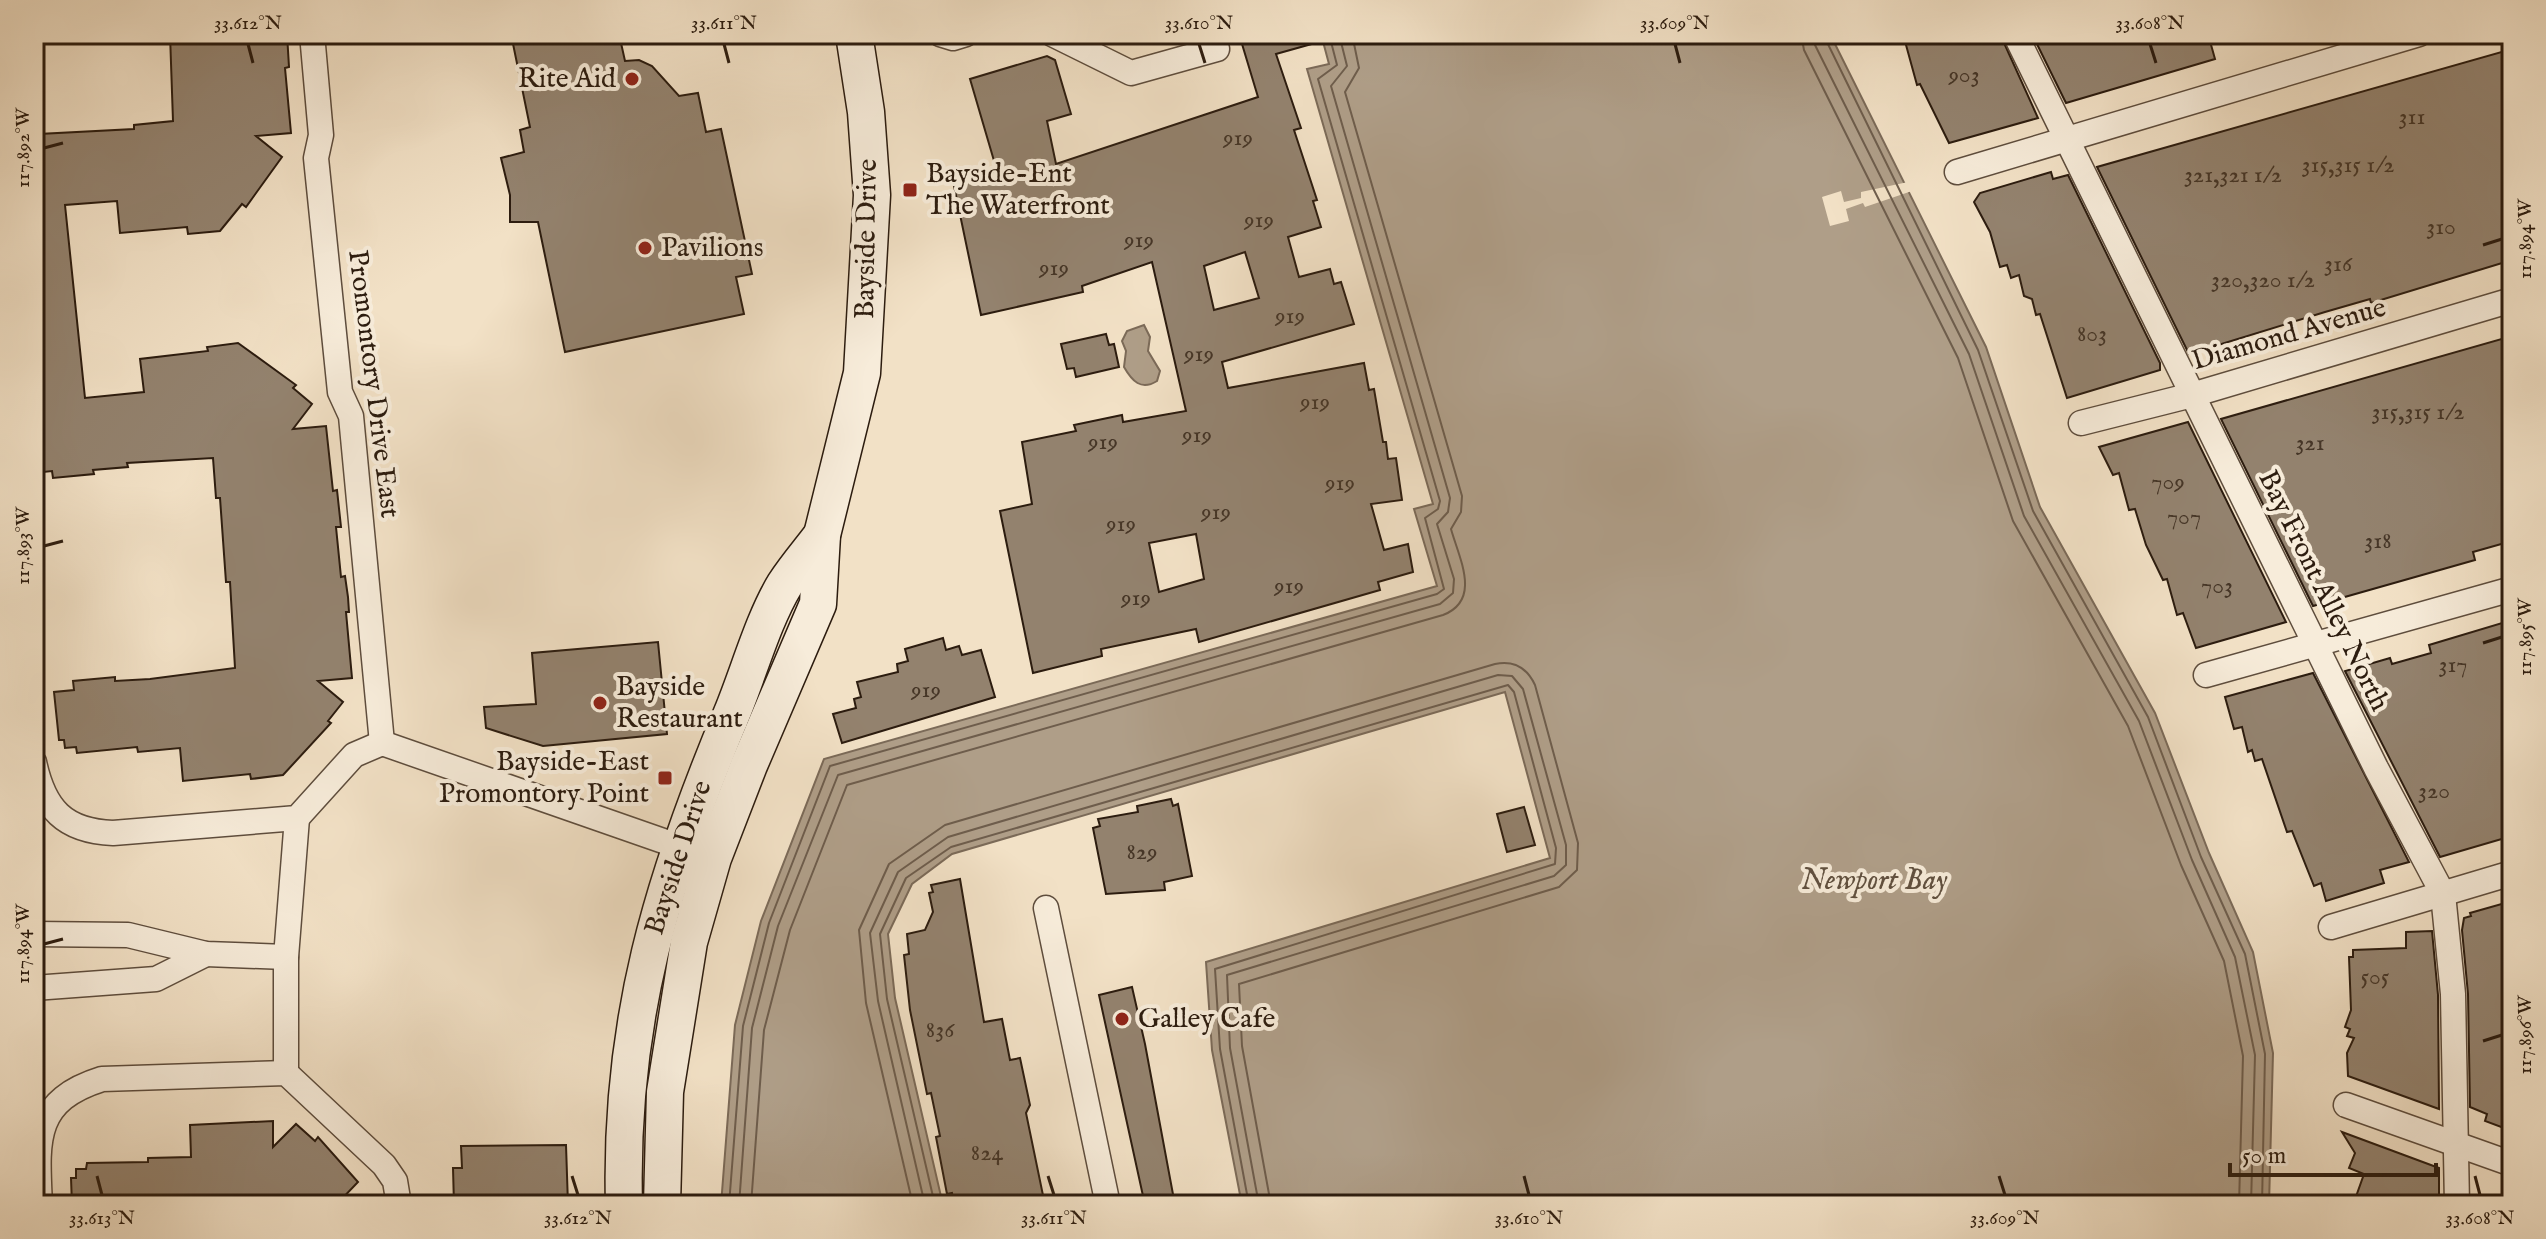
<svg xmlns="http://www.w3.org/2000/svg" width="2546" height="1239" font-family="'IM FELL English',serif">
  <rect width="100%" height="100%" fill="#f2e1c6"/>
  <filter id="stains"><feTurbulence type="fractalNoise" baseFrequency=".0025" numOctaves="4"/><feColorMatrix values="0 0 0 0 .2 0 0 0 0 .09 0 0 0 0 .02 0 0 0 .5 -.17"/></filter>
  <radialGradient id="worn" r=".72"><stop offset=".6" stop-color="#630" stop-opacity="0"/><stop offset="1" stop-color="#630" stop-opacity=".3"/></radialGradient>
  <g fill="#af9e88" stroke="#7b6a58" stroke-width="2">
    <polygon points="1321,34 1830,34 1986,347 2040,507 2155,713 2209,853 2253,952 2273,1053 2269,1205 1242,1205 1212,1050 1206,962 1550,858 1505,692 952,854 912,884 888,934 895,998 943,1205 721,1205 735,1025 761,921 824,759 1437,586 1414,509 1433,504 1307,69 1329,64"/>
    <path d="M1144 325 1150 337 1148 351 1160 371 1157 381C1141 391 1132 381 1124 367L1126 351 1122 341 1127 331Z"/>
  </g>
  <polygon fill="#f2e1c6" points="1908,182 1912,191 1865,207 1863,203 1846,209 1849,221 1830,226 1822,197 1841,191 1844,202 1861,198 1861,192"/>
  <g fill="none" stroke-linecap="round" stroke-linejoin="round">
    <g stroke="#6e5d4c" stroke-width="2">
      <polyline points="1801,34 1804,50 1958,358 2013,521 2128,726 2181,865 2224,961 2243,1056 2239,1205"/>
      <polyline points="1813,34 1815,45 1969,354 2024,516 2139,721 2192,860 2235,957 2255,1055 2251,1205"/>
      <polyline points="1823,34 1978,350 2033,511 2148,717 2201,857 2245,954 2265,1054 2262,1205"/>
      <polyline points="729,1205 743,1026 769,923 830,766 1437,594 1444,589 1425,518 1438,509 1440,501 1318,79 1337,65 1329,34"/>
      <polyline points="739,1205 752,1028 778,926 838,775 1440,604 1453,593 1454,579 1437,524 1448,512 1450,498 1331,86 1347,66 1339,34"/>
      <path d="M751 1205 764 1030 790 930 847 785 1443 615C1482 600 1459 558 1451 529L1461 512 1462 496 1345 92 1359 68 1352 34"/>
      <path d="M913 1205 866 1003 859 930 889 864 945 825 1495 664C1514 660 1527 668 1535 685L1578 843 1577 870 1559 887 1239 984 1242 1046 1271 1205"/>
      <polyline points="925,1205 878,1001 870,933 898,872 948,837 1498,675 1512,676 1523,689 1566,845 1566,865 1554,876 1227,975 1230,1048 1259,1205"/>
      <polyline points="935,1205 887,999 880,934 906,878 951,847 1508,685 1514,692 1556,848 1555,864 1215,969 1220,1049 1249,1205"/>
    </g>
  </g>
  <g fill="#93826e" stroke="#2c1c0f" stroke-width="2" fill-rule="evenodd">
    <polygon points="170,34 287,34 289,67 285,68 291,133 256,136 282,157 246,207 242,204 220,231 188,234 187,227 120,233 117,201 65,205 85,398 144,392 140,359 208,351 207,347 238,343 296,385 293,388 312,404 293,429 326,426 333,491 337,490 341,527 336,527 341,577 345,576 348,597 349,612 346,612 352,678 318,681 343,702 328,721 331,723 283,775 251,779 250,774 183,781 180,748 138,752 137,747 77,753 76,747 65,748 64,740 59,740 54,692 74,690 73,681 115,677 115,681 150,679 235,668 230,582 226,582 220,498 216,498 213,458 127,463 128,467 93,470 94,474 53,478 52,471 34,473 34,415 41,414 34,349 34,163 42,163 39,134 134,129 134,125 173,121"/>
    <polygon points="511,34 619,34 625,61 639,60 652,66 679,96 698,93 706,132 721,129 752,274 736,277 744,314 565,352 538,222 510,222 510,195 501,158 524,152 520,130 530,127"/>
    <path d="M1239 34H1325L1326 40 1276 54 1301 128 1294 130 1317 200 1313 201 1321 227 1288 237 1299 277 1330 269 1334 284 1341 282 1354 324 1222 362 1228 388 1364 363 1369 390 1374 389 1383 442H1386L1388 459 1396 458 1402 500 1371 504 1384 550 1408 544 1413 572 1378 582 1380 590 1199 642 1196 629 1101 649 1102 656 1033 673 1000 511 1032 504 1022 442 1076 431 1074 425 1122 415 1123 422 1186 411 1152 262 1082 286 1083 292 981 315 953 181 997 171 970 79 1047 56 1055 60 1071 114 1047 121 1056 164 1258 97ZM1245 252 1259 298 1214 310 1204 266ZM1196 534 1204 579 1159 592 1149 543Z"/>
    <polygon points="1903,34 2000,34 2038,118 1949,143 1920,84 1917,85"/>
    <polygon points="2032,34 2208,34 2215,59 2066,103"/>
    <polygon points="2512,49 2512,260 2371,303 2370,299 2325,312 2189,354 2097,167"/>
    <polygon points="2051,172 2053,179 2068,175 2160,363 2160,370 2067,398 2040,314 2036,315 2032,299 2024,296 2019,275 2011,278 2007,265 2000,267 1990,232 1974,202 1980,193"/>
    <polygon points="1106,334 1109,345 1114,344 1119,367 1076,377 1074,368 1067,369 1061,344"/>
    <polygon points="2512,336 2512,541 2473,552 2475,560 2313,606 2221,419"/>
    <polygon points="2188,422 2286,622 2196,648 2183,613 2177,615 2167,579 2163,580 2146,545 2135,509 2129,510 2119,473 2113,475 2099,447"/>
    <polygon points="2512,620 2512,656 2506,658 2512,679 2512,836 2440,857 2345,671 2390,658 2392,664 2431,653 2429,645"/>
    <polygon points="943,638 946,650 959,646 962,655 981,650 995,697 842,743 833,714 856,708 854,699 861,697 857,682 898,672 897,664 908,661 905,649"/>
    <polygon points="658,642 667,734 543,746 486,728 484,707 536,704 532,653"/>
    <polygon points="2313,673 2409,862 2380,870 2384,883 2326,901 2321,883 2314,886 2292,831 2287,832 2262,759 2255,761 2252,750 2248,752 2242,727 2234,729 2225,697"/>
    <polygon points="1171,799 1173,806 1178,804 1192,876 1164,882 1165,890 1106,894 1093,828 1100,826 1098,819 1138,812 1137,806"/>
    <polygon points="1524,807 1535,845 1507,852 1497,814"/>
    <polygon points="960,879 984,1022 1002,1019 1010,1060 1020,1058 1030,1105 1026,1113 1045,1205 954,1205 952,1193 947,1194 936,1137 940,1136 931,1093 927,1094 910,1010 904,955 909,954 907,934 925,930 933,912 929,893 933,892 931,885"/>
    <polygon points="2512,901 2512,1030 2505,1050 2512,1053 2512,1131 2485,1121 2487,1114 2470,1107 2468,994 2462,930 2464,918 2471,916 2470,913"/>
    <polygon points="2432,931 2438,995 2439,1109 2348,1076 2347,1053 2354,1038 2347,1036 2350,1029 2345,1027 2351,1010 2349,957 2353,957 2353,950 2406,948 2406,932"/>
    <polygon points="1132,987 1145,1044 1175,1205 1145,1205 1099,995"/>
    <polygon points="273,1121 273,1147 296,1124 315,1141 318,1137 358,1182 336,1205 72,1205 71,1178 76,1178 76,1169 86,1169 87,1163 148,1162 148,1158 191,1157 190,1125"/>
    <polygon points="2342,1132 2439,1168 2439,1205 2353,1205 2364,1174 2349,1168 2355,1153"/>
    <polygon points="566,1145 568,1205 454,1205 453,1168 462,1168 461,1146"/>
  </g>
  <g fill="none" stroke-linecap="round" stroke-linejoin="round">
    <g stroke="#5e4d3d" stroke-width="27">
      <g id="minor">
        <polyline points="312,34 321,135 316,158 340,392 351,416 382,743"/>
        <polyline points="940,34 953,38 966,34"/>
        <polyline points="1052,34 1131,73 1217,49 1212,34"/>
        <polyline points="2015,34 2376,768 2443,894 2453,994 2457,1205"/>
        <polyline points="1957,172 2419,34"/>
        <polyline points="2081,423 2192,395 2512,300"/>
        <polyline points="2206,675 2512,589"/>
        <path d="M34 762C44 809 64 831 113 833L297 818 354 755 382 743 692 851"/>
        <polyline points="1046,908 1108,1205"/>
        <polyline points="2331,927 2512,873"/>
        <polyline points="34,934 128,935 206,954 286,957"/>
        <polyline points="34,988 156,979 206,954"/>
        <polyline points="286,1073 286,957 297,818"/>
        <polyline points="2346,1105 2512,1164"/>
        <path d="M40 1205C37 1141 32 1101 102 1079L286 1073 384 1165 395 1181 399 1205"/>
      </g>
    </g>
    <g stroke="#2c1c0f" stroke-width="39">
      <g id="secondary">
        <path d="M624 1205C619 1022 662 880 732 713 749 672 763 620 785 584 796 567 810 551 822 535"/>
        <polyline points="662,1205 665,1092 689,942 713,858 749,765 818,604 822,535 862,373 872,195 866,112 854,34"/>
      </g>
    </g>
    <use href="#minor" stroke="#f7ecda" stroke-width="24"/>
    <use href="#secondary" stroke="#f7ecda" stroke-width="36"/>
  </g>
  <path fill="none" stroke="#2c1c0f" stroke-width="3" d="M248 44 253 63M724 44 729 63M1199 44 1205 63M1675 44 1680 63M2150 44 2156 63M44 148 63 143M2483 245 2502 239M44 546 63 541M2483 643 2502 637M44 944 63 939M2483 1041 2502 1035M97 1176 102 1195M572 1176 578 1195M1048 1176 1054 1195M1524 1176 1529 1195M1999 1176 2005 1195M2475 1176 2480 1195"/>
  <g fill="#8f2418" stroke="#f7ecda" stroke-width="3">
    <circle cx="632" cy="79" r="8"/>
    <rect x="902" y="182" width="16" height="16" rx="4"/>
    <circle cx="645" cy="248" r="8"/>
    <circle cx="600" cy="703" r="8"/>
    <rect x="657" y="770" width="16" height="16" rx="4"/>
    <circle cx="1122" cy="1019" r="8"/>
  </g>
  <g text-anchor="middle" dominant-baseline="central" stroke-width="8" stroke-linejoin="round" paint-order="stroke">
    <g font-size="24" fill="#463627">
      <text x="1964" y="75">903</text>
      <text x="2412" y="117">311</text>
      <text x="1238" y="138">919</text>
      <text x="2348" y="165">315,315 1/2</text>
      <text x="2233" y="175">321,321 1/2</text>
      <text x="1259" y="220">919</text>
      <text x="2441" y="227">310</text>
      <text x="1139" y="240">919</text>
      <text x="2338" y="264">316</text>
      <text x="1054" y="268">919</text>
      <text x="2263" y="280">320,320 1/2</text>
      <text x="1290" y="316">919</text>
      <text x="2092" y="334">803</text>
      <text x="1199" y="354">919</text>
      <text x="1315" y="402">919</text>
      <text x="2418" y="412">315,315 1/2</text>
      <text x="1197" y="435">919</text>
      <text x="1103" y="442">919</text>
      <text x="2310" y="443">321</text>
      <text x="2168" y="482">709</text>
      <text x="1340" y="483">919</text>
      <text x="1216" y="512">919</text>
      <text x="2184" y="517">707</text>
      <text x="1121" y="524">919</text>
      <text x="2378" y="541">318</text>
      <text x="1289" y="586">919</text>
      <text x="2217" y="586">703</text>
      <text x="1136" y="598">919</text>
      <text x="2453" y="665">317</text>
      <text x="926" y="690">919</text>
      <text x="2434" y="791">320</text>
      <text x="1142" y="852">829</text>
      <text x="2375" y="977">505</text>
      <text x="940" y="1030">836</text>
      <text x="987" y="1153">824</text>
    </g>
    <g font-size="28" fill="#2c1c0f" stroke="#f7ecda" text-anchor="start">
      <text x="616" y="79" text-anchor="end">Rite Aid</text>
      <text x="926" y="174">Bayside-Ent<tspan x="926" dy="32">The Waterfront</tspan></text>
      <text x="661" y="248">Pavilions</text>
      <text x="616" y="687">Bayside<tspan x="616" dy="32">Restaurant</tspan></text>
      <text x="649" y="762" text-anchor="end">Bayside-East<tspan x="649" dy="32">Promontory Point</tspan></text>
      <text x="1138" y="1019">Galley Cafe</text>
    </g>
    <g font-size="28" fill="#2c1c0f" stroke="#f7ecda">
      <text transform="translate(867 239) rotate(-89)">Bayside Drive</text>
      <text transform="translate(2289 335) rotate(-16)">Diamond Avenue</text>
      <text transform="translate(373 384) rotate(83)">Promontory Drive East</text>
      <text transform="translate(2323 591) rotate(64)">Bay Front Alley North</text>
      <text transform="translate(679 858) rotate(-72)">Bayside Drive</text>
    </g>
    <g font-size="30" font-style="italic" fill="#60503f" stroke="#f7ecda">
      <text x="1874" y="881">Newport Bay</text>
    </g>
  </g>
  <rect width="2546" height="1239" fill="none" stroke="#f2e1c6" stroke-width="88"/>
  <path d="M2230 1163v12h206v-12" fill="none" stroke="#2c1c0f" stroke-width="4"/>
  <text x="2242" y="1163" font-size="24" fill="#2c1c0f" stroke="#f7ecda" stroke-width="6" paint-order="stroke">50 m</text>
  <rect x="44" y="44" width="2458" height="1151" fill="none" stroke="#2c1c0f" stroke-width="3"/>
  <g font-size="20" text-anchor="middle" fill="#2c1c0f">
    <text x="248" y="29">33.612°N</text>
    <text x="724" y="29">33.611°N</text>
    <text x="1199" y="29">33.610°N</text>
    <text x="1675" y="29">33.609°N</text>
    <text x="2150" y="29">33.608°N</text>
    <text transform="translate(22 148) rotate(-90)" y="7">117.892°W</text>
    <text transform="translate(2524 239) rotate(-90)" y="7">117.894°W</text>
    <text transform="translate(22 546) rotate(-90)" y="7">117.893°W</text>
    <text transform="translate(2524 637) rotate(-90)" y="7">117.895°W</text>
    <text transform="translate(22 944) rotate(-90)" y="7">117.894°W</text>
    <text transform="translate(2524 1035) rotate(-90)" y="7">117.896°W</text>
    <text x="102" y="1224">33.613°N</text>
    <text x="578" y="1224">33.612°N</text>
    <text x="1054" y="1224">33.611°N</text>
    <text x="1529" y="1224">33.610°N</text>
    <text x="2005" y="1224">33.609°N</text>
    <text x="2480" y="1224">33.608°N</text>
  </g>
  <rect width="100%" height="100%" filter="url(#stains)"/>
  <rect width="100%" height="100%" fill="url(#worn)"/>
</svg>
